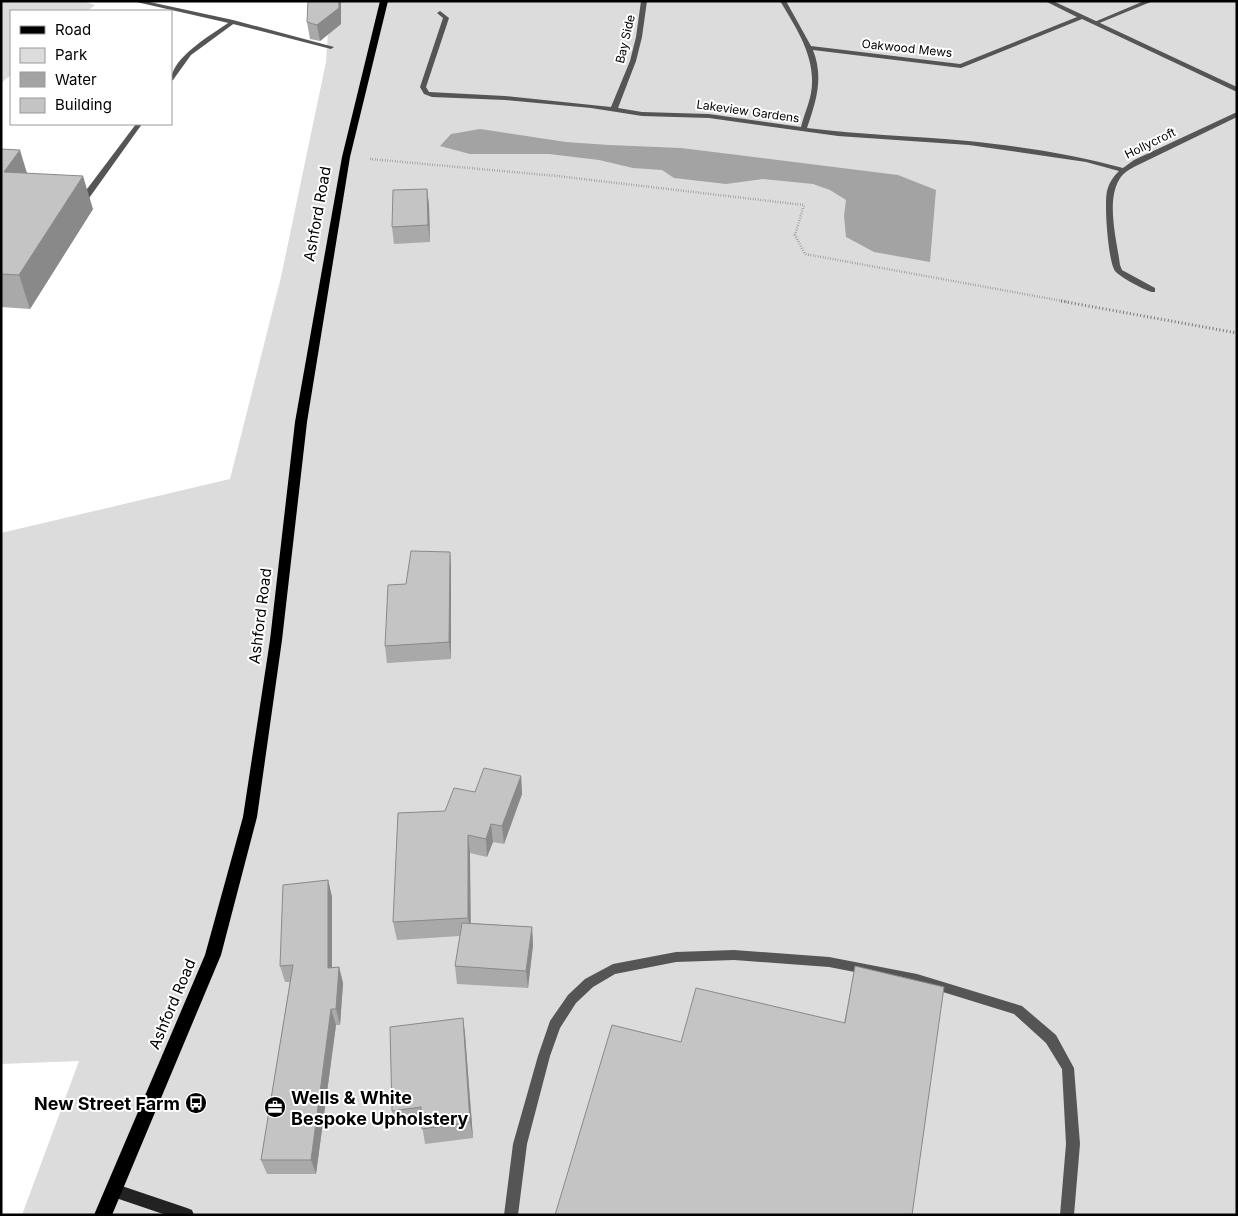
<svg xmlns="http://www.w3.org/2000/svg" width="1238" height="1216" font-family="Inter,sans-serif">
  <rect width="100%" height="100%" fill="#fff"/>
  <g fill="#dcdcdc">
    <polygon points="1,1 82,1 95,5 87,11 11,11 11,75 1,83"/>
    <polygon points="330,1 1237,1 1237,1215 22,1215 79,1061 1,1064 1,533 230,479 281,277 326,62"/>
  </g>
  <polygon fill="#a3a3a3" points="480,129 566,142 609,145 681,148 898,175 936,190 930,262 874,252 846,237 844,216 846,200 830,190 813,184 763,179 726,184 674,178 662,170 633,168 599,160 549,154 470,154 440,146 451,134"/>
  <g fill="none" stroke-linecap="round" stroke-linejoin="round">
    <g stroke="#dbdbdb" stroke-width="3">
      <polygon id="primary" points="380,1 388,1 350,157 307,422 282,640 257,817 221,955 112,1215 94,1215 205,955 243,817 270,640 295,422 342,157"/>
    </g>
    <polyline stroke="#777" stroke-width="2.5" stroke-dasharray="0.5 2" stroke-linecap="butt" points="370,159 557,176 804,205 795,235 805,254 1068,302"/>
    <polyline stroke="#777" stroke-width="3" stroke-dasharray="1 2.5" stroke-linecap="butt" points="1061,301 1237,333"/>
    <g fill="#555" fill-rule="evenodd">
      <polygon points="1144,1 1153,1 1097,24 1092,23"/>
      <path d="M231 21 236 22 191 55 173 80 171 81C171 57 213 34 231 21Z"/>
      <polygon points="136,124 142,124 87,201 81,201 81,197"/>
      <polygon points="734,950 829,957 917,974 1022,1006 1056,1035 1074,1068 1080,1144 1074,1215 1060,1215 1066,1144 1062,1069 1046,1043 1014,1014 917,984 829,967 734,960 676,962 615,974 593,987 576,1003 560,1028 550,1056 527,1144 518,1215 504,1215 513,1144 538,1056 550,1021 568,995 585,979 613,964 676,952"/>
    </g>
    <g fill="#555" fill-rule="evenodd">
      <polygon points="132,1 145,1 233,20 334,47 331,49 233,24"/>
      <path d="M641 1H647L642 37 636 61 618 108 642 112 709 114 801 127C804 115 809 104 811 93 817 59 797 29 780 1H786L811 46 960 64 1077 17 1045 1H1053L1237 87V92L1082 19 961 68 813 50C824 78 816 101 807 128 861 135 914 136 968 141 1018 146 1074 154 1123 168L1134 160 1237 112V117L1140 164C1132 168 1123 172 1119 180 1106 202 1117 241 1120 265L1122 270 1155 288V292H1152C1144 290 1120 277 1115 271 1108 261 1104 204 1107 191 1109 183 1113 177 1119 171L1086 162 969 145 838 136 709 118 642 116 591 108 505 100 432 97 424 94 420 87 443 18 437 13 440 11 449 18 426 87 429 92 505 96 611 107 630 61 636 37Z"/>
    </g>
    <polygon fill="#222" fill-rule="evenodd" points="113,1183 187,1208 192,1210 194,1215 166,1215 113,1197 108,1195 106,1190 108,1185"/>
    <use href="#primary" fill="#000" fill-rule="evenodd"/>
  </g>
  <g fill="#a9a9a9">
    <polygon points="307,22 341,24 320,41 310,39"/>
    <polygon points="1,149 27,173 93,209 30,309 1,307"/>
    <polygon points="427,189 429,205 430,242 394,244 392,227"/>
    <polygon points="450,552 451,569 451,659 387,663 385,646 406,584"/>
    <polygon points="521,776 522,794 504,844 493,842 487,857 470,853 470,923 532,927 533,945 528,988 457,984 455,966 460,936 397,940 393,922 475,792"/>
    <polygon points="328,880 332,897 332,967 339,967 343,983 340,1025 336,1025 316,1174 267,1174 261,1160 290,982 285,982 280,966"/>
    <polygon points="855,966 912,1215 844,1023"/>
    <polygon points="463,1018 465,1034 473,1138 425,1144 422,1124 396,1127 392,1111"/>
  </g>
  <g fill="#898989">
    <polygon points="339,1 341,1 341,24 320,41 317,25"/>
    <polygon points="20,150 30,183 4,172"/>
    <polygon points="83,176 93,209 30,309 19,275"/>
    <polygon points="427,189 429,205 430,242 428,225"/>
    <polygon points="450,552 451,569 451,659 449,642"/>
    <polygon points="521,776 522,794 504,844 502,826"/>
    <polygon points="491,824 493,842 487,857 486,839"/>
    <polygon points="468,835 470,853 471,936 468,918"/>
    <polygon points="328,880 332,897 332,983 328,968"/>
    <polygon points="532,927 533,945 528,988 526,971"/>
    <polygon points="339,967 343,983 340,1025 336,1009"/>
    <polygon points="331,1009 336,1025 316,1174 311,1160"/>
    <polygon points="463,1018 465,1034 473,1138 470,1122"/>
  </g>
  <g fill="#c4c4c4" stroke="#898989">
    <polygon points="308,1 339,1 339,8 317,25 307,22"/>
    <polygon points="1,149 20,150 4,172 83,176 19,275 1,274"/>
    <polygon points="427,189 428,225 392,227 393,190"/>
    <polygon points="411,551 450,552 449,642 385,646 388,585 406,584"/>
    <polygon points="484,768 521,776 502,826 491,824 486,839 468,835 468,918 393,922 398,813 445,811 454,788 475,792"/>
    <polygon points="328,880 328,968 339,967 336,1009 331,1009 311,1160 261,1160 293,965 280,966 283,885"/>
    <polygon points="462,923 532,927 526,971 455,966"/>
    <polygon points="855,966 944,987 912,1215 555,1215 612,1025 681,1042 696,988 845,1023"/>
    <polygon points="463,1018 470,1122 422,1129 421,1107 392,1111 390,1027"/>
  </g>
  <defs>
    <g id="bus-disc" transform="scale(1.125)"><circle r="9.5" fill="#000" stroke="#fff"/><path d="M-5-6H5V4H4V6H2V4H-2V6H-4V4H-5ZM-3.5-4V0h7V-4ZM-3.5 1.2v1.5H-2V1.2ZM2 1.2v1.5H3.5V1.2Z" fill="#fff"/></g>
    <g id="office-disc" transform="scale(1.125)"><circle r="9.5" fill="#000" stroke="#fff"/><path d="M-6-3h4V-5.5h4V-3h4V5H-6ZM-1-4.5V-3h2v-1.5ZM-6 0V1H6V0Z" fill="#fff"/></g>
  </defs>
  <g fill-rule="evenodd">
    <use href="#bus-disc" x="196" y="1103"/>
    <use href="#office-disc" x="275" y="1107"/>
  </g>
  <g text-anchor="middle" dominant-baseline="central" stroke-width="4" stroke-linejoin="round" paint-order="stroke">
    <g font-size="12" fill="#000" stroke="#fff">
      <text transform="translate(625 39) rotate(-77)">Bay Side</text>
      <text transform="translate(907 48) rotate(6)">Oakwood Mews</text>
      <text transform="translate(748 111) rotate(8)">Lakeview Gardens</text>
      <text transform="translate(1150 143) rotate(-26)">Hollycroft</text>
    </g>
    <g font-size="15" fill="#000" stroke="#fff">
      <text transform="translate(317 214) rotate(-80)">Ashford Road</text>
      <text transform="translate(260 616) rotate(-83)">Ashford Road</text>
      <text transform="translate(172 1004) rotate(-67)">Ashford Road</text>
    </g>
    <g font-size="18" font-weight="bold" fill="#000" stroke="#fff" text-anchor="start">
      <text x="291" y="1097">Wells &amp; White<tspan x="291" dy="21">Bespoke Upholstery</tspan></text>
      <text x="180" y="1103" text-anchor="end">New Street Farm</text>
    </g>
  </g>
  <rect width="1238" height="1216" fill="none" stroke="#000000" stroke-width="5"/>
  <rect x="10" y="10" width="162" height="115" fill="#ffffff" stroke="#999999"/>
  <rect x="20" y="26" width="25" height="8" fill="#000000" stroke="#999999"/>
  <text x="55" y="35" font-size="15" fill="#000000">Road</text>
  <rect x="20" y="48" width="25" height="15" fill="#dcdcdc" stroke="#999999"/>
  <text x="55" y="60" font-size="15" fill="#000000">Park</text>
  <rect x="20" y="72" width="25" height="15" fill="#a3a3a3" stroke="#999999"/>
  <text x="55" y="85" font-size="15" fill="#000000">Water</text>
  <rect x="20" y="98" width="25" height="15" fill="#c4c4c4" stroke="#999999"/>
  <text x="55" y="110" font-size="15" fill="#000000">Building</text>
</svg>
